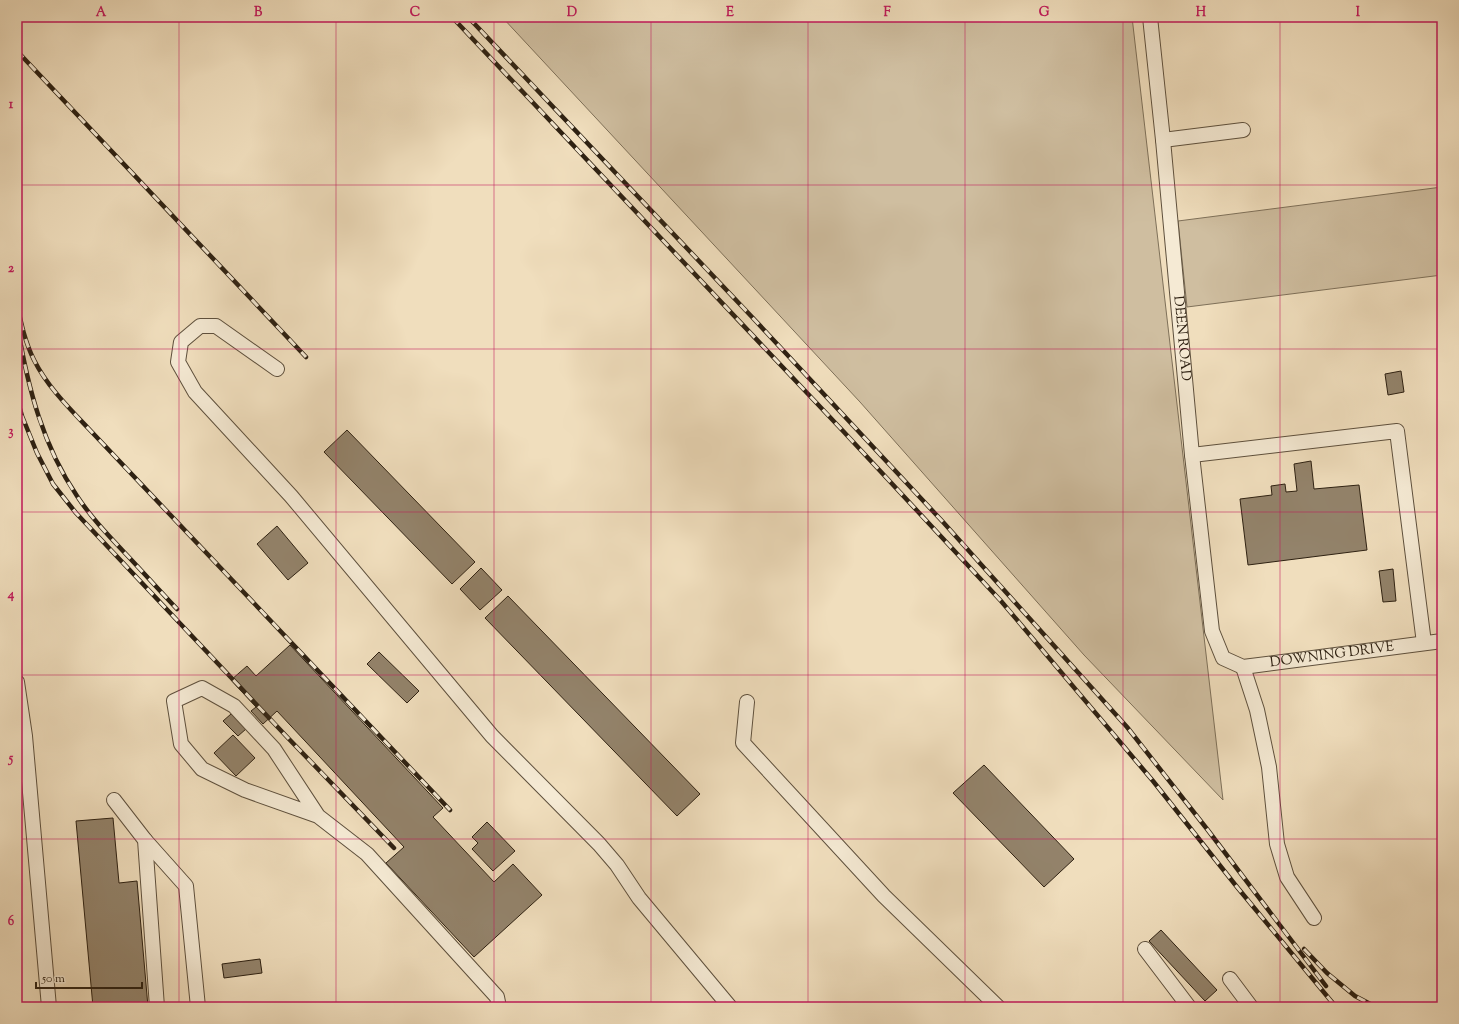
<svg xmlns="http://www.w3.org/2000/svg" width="1459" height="1024" font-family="'Sorts Mill Goudy',serif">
  <rect width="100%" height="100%" fill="#f0debd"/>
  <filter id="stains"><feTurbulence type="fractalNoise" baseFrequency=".005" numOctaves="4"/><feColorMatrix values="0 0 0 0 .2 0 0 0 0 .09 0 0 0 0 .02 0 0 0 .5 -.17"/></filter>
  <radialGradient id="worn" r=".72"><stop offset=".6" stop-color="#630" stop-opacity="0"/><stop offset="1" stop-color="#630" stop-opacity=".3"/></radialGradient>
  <g fill="#cfbea0" stroke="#7e7059">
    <polygon points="502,17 1132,17 1223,800 1084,655 860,402"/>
    <polygon points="1442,187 1442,275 1187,307 1178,221"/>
  </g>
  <g fill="#93836b" stroke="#2e2112">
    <polygon points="1401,371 1404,392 1388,395 1385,374"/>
    <polygon points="347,430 475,562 452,584 324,452"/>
    <polygon points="1311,461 1314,489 1359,485 1367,550 1248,565 1240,499 1272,495 1271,486 1285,484 1286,492 1297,491 1294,464"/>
    <polygon points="277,526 308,563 288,580 257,544"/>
    <polygon points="481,568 502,590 480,610 460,589"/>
    <polygon points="1393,569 1396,601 1383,602 1379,571"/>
    <polygon points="508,596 700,794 677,816 485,618"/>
    <polygon points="290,645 443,808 433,817 494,882 513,864 542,895 474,957 386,863 404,847 277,711 263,724 251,711 256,707 231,680 247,666 256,676"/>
    <polygon points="379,652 419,691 407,703 367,664"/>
    <polygon points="231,714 246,729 238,736 223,721"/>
    <polygon points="233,735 255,758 236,776 214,753"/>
    <polygon points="984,765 1074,859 1044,887 953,793"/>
    <polygon points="113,818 119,883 137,881 148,1007 93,1007 76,821"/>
    <polygon points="487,822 515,851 493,871 472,849 478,843 472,837"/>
    <polygon points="1161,930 1217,990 1205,1001 1149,941"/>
    <polygon points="260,959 262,973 224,978 222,964"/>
  </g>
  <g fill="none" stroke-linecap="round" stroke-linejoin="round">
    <g stroke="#5e503d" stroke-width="16">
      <g id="minor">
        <path id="s1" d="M1150 17 1163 140 1192 455 1212 631 1223 658 1243 667 1442 641"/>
        <polyline points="1163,140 1243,130"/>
        <polyline points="277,369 216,326 200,326 181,342 178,362 195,392 291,496 492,736 599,844 617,865 639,898 730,1007"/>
        <polyline points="1192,455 1397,431 1424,643"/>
        <polyline points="1243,667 1257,710 1269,767 1277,844 1287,877 1314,918"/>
        <polyline points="17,682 25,736 49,1007"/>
        <polyline points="747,702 743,743 884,896 998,1007"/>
        <polyline points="114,800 145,840 157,1007"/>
        <polyline points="318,816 245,790 202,769 181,744 174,701 202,688 234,706 274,749 318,816 367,854 497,997 499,1007"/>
        <polyline points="145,840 186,886 198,1007"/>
        <polyline points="1145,949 1189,1007"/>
        <polyline points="1230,979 1251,1007"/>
      </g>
    </g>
    <use href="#minor" stroke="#f5ead4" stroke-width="14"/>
    <g stroke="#2e2112" stroke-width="4.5">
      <g id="rail">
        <polyline points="452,17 843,431 1001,601 1153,781 1237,887 1336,1007"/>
        <polyline points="468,17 752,317 943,522 1127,727 1207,829 1326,986"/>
        <polyline points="17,51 306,357"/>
        <path d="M17 304C21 323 25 342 34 360 47 386 68 407 88 428L450 810"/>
        <path d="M18 329C28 388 43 446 77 496 90 516 107 534 124 552 142 571 159 590 177 609"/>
        <polyline points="17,398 22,416 37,453 53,484 76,513 288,738 394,848"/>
        <polyline points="1304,949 1327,973 1355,996 1376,1007"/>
      </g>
    </g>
    <use href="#rail" stroke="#f5ead4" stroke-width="3" stroke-dasharray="9" stroke-linecap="butt"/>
  </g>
  <path fill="none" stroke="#c2185b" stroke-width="1" stroke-opacity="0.55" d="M179 17V1007M336 17V1007M494 17V1007M651 17V1007M808 17V1007M965 17V1007M1123 17V1007M1280 17V1007M17 185H1442M17 349H1442M17 512H1442M17 675H1442M17 839H1442"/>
  <g text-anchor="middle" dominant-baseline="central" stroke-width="4" stroke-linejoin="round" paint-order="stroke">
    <g font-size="14" fill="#2e2112" stroke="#f5ead4">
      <text stroke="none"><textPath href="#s1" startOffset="323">DEEN ROAD</textPath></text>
      <text stroke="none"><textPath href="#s1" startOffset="758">DOWNING DRIVE</textPath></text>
    </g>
  </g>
  <rect width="1459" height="1024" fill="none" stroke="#f0debd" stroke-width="44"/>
  <path d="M36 982v6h106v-6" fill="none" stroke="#2e2112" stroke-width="2"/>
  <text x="42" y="982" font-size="12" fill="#2e2112" stroke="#f5ead4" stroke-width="3" paint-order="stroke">50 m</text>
  <rect x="22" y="22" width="1415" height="980" fill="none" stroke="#c2185b" stroke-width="1.5"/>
  <g font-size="13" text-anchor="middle" font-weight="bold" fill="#c2185b">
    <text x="101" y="16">A</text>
    <text x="258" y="16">B</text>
    <text x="415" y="16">C</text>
    <text x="572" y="16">D</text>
    <text x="730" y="16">E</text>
    <text x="887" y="16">F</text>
    <text x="1044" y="16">G</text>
    <text x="1201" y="16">H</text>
    <text x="1358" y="16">I</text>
    <text x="11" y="108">1</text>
    <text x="11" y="272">2</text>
    <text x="11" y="435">3</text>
    <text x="11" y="598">4</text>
    <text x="11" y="762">5</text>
    <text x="11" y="925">6</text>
  </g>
  <rect width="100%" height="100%" filter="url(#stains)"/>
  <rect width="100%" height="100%" fill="url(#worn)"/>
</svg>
